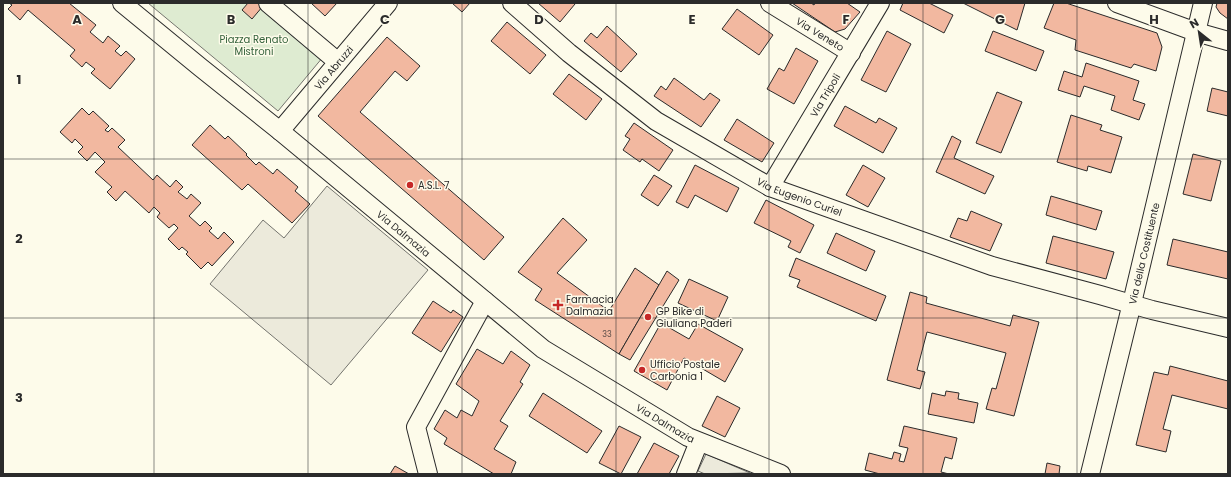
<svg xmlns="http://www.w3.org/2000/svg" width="1231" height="477" font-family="Poppins,sans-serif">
  <rect width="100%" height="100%" fill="#fdfbea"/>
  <polygon fill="#deebd1" stroke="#74746e" points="148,3 259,3 323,57 278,111"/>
  <g fill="#eceadb" stroke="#74746e">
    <polygon points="327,186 428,270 331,385 210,284 263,220 284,238"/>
    <polygon points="706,454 750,473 705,474 698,471"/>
  </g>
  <g fill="#f2b8a0" stroke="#2b2b2b">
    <polygon points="9,3 69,3 96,25 90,32 103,43 108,36 120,46 115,51 121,56 126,51 135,59 110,89 91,73 95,69 86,62 82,67 70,56 75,50 28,10 20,20 8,9 12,5"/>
    <polygon points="248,3 260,3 263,6 252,19 242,10"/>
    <polygon points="311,3 337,3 325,16"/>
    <polygon points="452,3 470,3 462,12"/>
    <polygon points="538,3 574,3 575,4 560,22"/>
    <polygon points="792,3 811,3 814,5 815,3 847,3 860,12 845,29 835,32"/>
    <polygon points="903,3 929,3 953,15 944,33 900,10"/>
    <polygon points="963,3 1025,3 1017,30"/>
    <polygon points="1054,3 1066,3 1157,33 1162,47 1156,71 1134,64 1131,68 1075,50 1076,40 1044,28"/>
    <polygon points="1217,3 1228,3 1228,19 1220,13 1216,7"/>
    <polygon points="737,9 773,35 759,55 722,29"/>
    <polygon points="507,22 546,55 530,74 491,41"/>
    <polygon points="607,26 637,54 621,72 584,41 591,33 597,38"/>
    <polygon points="887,31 911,44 886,92 861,80"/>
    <polygon points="993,31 1044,51 1036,71 985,51"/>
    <polygon points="387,37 420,66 407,81 395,71 360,112 504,237 484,260 318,116"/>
    <polygon points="796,48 818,61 794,104 767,89 779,68 784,71"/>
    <polygon points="1086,63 1139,81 1133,100 1145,104 1139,120 1111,110 1115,96 1084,86 1080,97 1058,90 1064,71 1082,77"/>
    <polygon points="569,74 602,99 586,120 553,94"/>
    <polygon points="674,78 704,100 710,93 720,100 701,127 654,96 661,86 666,90"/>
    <polygon points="1212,88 1228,92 1228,116 1207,111"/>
    <polygon points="997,92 1022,102 1001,153 976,143"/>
    <polygon points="845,106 876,123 879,118 897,128 883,153 834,126"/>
    <polygon points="82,108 89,115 93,111 109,126 105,130 108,132 112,128 125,140 118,147 153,180 157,175 170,187 176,180 183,187 178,192 187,199 191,194 201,203 189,216 200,226 205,221 212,228 209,231 218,239 224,232 234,242 212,266 208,262 201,269 186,254 188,252 182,247 179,250 168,239 178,228 174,224 169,228 157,217 160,213 154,207 149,213 125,191 116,201 107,192 112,187 95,172 105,162 95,152 87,161 78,152 83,147 75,139 72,143 60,132"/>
    <polygon points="1071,115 1102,125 1100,130 1122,137 1111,173 1088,166 1087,171 1057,162"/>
    <polygon points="737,119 774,143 762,162 724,140"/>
    <polygon points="634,123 673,150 659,171 642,159 640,162 623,150 630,139 625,136"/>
    <polygon points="210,125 225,139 228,136 247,154 246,155 256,165 259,162 273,174 277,169 298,187 295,191 310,204 292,223 248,184 242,190 192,145"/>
    <polygon points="952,136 961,141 954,158 994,176 985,194 936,172"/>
    <polygon points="1193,154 1221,161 1211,201 1183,194"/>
    <polygon points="695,165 739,188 727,212 695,195 688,208 676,202"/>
    <polygon points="863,165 885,178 868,207 846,195"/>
    <polygon points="654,175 672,186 658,206 641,195"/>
    <polygon points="1051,196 1102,211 1096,230 1046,215"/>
    <polygon points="766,200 814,225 800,253 788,247 791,241 754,223"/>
    <polygon points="971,211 1002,224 990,251 950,237 958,218 967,221"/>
    <polygon points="563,218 587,240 557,273 609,311 635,268 659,285 619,354 535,300 542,289 518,272"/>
    <polygon points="836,233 875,251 866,271 827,253"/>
    <polygon points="1053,236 1114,252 1106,279 1046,263"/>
    <polygon points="1173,239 1228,252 1228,279 1167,265"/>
    <polygon points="796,258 886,296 876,321 797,287 800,280 789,276"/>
    <polygon points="667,271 679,280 630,360 619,354"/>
    <polygon points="689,279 728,297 717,321 678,303"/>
    <polygon points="910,292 927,297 926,303 1010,326 1013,315 1039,322 1014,416 986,409 992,388 996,389 1006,353 927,332 917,370 925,372 920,389 887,380"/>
    <polygon points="433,301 451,313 453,310 463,317 441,352 412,333"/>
    <polygon points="661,323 689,339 698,324 743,349 725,382 684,358 667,390 634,371"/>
    <polygon points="477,349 503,364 511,351 530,365 520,382 523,384 500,421 508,426 494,449 516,462 511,474 494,474 444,444 447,438 434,429 445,410 457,418 461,410 472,416 479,401 456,384"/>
    <polygon points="1170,366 1228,381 1228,409 1172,395 1163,429 1171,431 1166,452 1136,445 1154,372 1168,375"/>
    <polygon points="946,391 959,393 958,399 978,403 974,423 928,414 932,393 945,396"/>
    <polygon points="543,393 602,431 587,453 529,416"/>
    <polygon points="717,396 740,408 725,437 702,426"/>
    <polygon points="619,426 641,437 621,474 599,463"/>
    <polygon points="904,426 957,438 952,459 945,457 941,472 949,474 880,474 865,470 869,453 892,459 894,452 901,454 899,461 904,462 908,448 899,446"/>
    <polygon points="654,443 679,456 669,474 637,474"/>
    <polygon points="1047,463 1060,466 1059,474 1045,474"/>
    <polygon points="395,466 409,474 390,474"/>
  </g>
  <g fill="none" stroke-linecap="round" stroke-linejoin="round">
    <g stroke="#2b2b2b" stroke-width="20">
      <g id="minor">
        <path id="s1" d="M122 3 200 67 280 131 543 349 688 437 781 474"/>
        <polyline points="268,3 338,62"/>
        <path id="s2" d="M512 3 569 53 656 121 770 187 992 266 1100 295 1152 310 1228 328"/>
        <path id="s3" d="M770 3 851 53"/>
        <polyline points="1117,3 1196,32 1228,41"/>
        <path id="s4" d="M280 131 388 3"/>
        <path id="s5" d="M770 187 880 3"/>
        <polyline points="428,474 416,427 485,301"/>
        <polyline points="686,474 696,449 700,443"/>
        <path id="s6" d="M1090 474 1132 303 1203 3"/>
      </g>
    </g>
    <use href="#minor" stroke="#fdfbea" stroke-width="18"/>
  </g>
  <path fill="none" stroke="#2b2b2b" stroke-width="1" stroke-opacity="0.55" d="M154 3V474M308 3V474M462 3V474M616 3V474M769 3V474M923 3V474M1077 3V474M3 159H1228M3 318H1228"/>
  <g fill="#c62828" stroke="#fdfbea" stroke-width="1.5">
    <circle cx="410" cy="185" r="4"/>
    <path d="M556 299h4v4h4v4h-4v4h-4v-4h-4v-4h4z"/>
    <circle cx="648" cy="317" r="4"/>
    <circle cx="642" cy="370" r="4"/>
  </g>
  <g text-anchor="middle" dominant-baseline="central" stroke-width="3" stroke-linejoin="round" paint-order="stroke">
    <g font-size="8" fill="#5d4e48">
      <text x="607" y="334">33</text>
    </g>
    <g font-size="10" fill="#2b2b2b" stroke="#fdfbea">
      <text stroke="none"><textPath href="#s3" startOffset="59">Via Veneto</textPath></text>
      <text stroke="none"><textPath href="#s4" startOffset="83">Via Abruzzi</textPath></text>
      <text stroke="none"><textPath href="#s5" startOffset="107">Via Tripoli</textPath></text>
      <text stroke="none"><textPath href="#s2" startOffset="349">Via Eugenio Curiel</textPath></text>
      <text stroke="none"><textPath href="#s1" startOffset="364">Via Dalmazia</textPath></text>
      <text stroke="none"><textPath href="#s6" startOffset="227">Via della Costituente</textPath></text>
      <text stroke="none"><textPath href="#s1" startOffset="688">Via Dalmazia</textPath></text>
    </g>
    <g font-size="10" fill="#34623c" stroke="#fdfbea">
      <text x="254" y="39">Piazza Renato<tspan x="254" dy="12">Mistroni</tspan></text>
    </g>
    <g font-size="10" fill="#2b2b2b" stroke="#fdfbea" text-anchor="start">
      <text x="418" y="185">A.S.L. 7</text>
      <text x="566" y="299">Farmacia<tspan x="566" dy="12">Dalmazia</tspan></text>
      <text x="656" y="311">GP Bike di<tspan x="656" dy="12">Giuliana Paderi</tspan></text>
      <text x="650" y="364">Ufficio Postale<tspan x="650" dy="12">Carbonia 1</tspan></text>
    </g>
  </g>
  <g font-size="13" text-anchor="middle" font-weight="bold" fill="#2b2b2b" stroke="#fdfbea" stroke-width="3" stroke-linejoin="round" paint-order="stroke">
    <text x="77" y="24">A</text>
    <text x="231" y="24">B</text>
    <text x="385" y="24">C</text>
    <text x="539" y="24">D</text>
    <text x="692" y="24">E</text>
    <text x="846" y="24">F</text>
    <text x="1000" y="24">G</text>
    <text x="1154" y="24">H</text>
    <text x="19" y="84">1</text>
    <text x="19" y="243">2</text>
    <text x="19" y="402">3</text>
  </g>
  <rect width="1231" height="477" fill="none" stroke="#2b2b2b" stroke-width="8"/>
  <g transform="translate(1199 32) rotate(330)" stroke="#fdfbea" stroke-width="3" paint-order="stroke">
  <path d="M0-3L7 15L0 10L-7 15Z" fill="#2b2b2b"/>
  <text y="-6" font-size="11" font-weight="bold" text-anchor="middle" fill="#2b2b2b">N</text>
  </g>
</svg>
